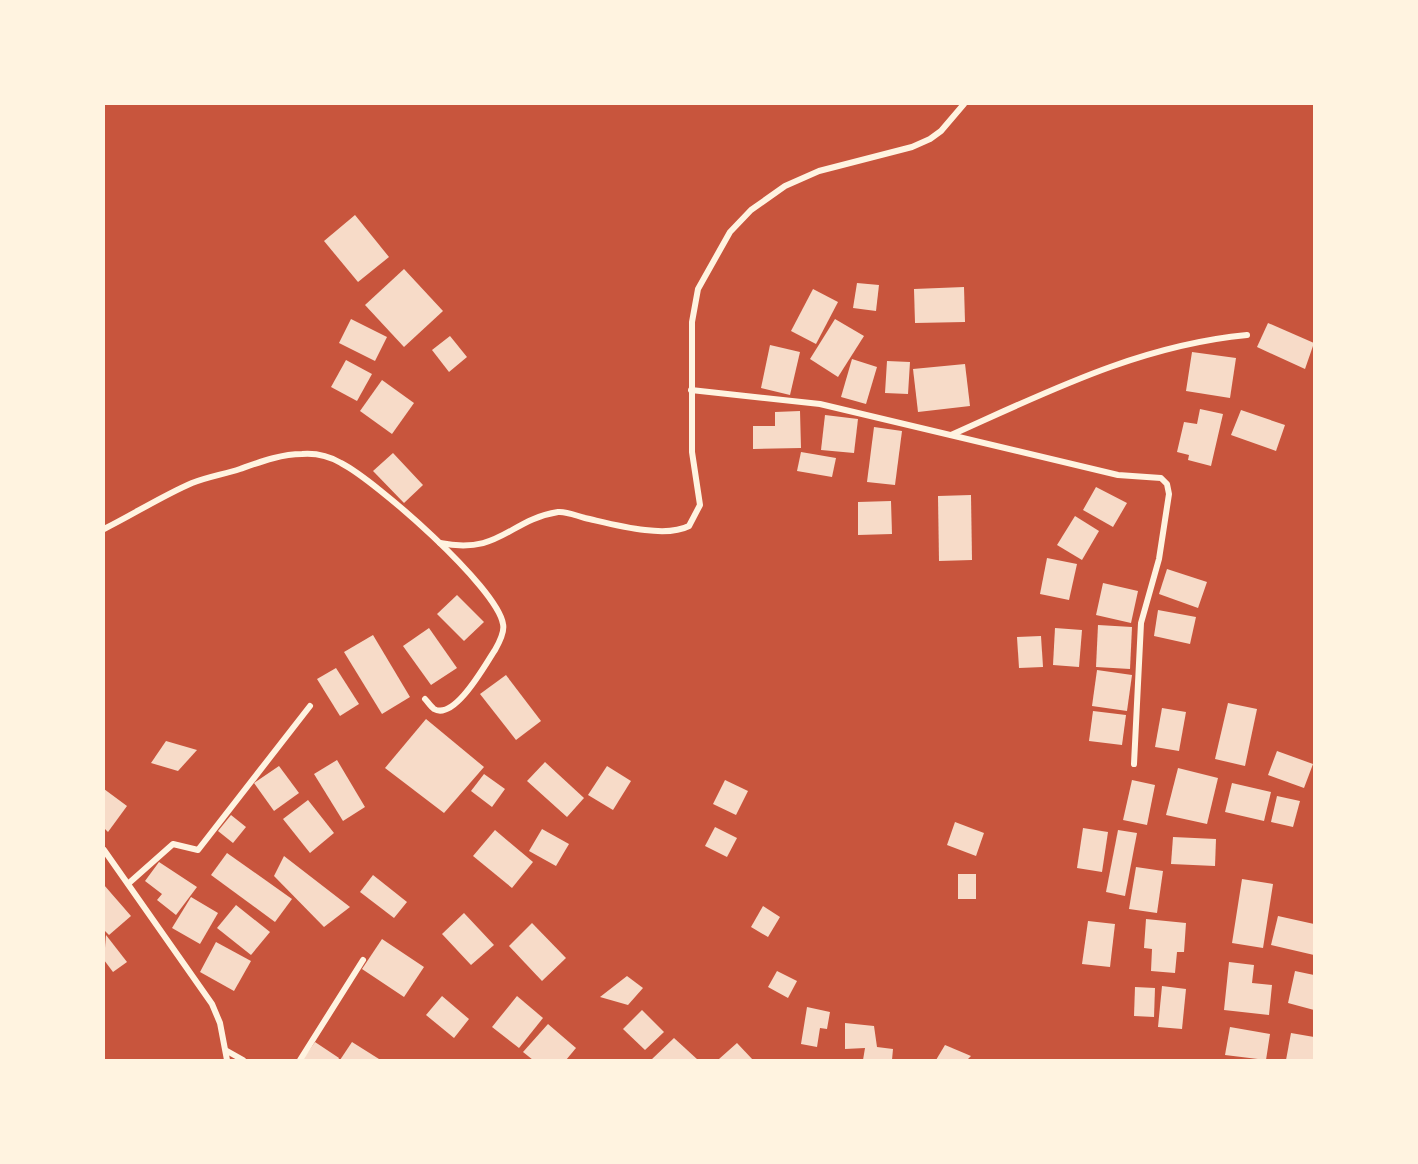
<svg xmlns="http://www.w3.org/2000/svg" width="1418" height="1164" font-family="Raleway,sans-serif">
  <rect width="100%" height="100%" fill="#c8553d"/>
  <g fill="#f7dbc8">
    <polygon points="355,215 389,257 358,282 324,241"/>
    <polygon points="404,269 443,311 404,347 365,305"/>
    <polygon points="857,283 879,285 876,311 853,308"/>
    <polygon points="964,287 965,322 915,323 914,289"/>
    <polygon points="813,289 838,302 816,344 791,331"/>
    <polygon points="351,319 387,337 375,361 339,343"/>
    <polygon points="835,319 864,336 838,377 810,359"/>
    <polygon points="1268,323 1314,343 1305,369 1257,347"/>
    <polygon points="450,336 467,357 449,372 432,350"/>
    <polygon points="770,345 800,352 790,395 761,388"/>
    <polygon points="1192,352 1236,358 1230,398 1186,391"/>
    <polygon points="852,359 877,367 866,404 841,397"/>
    <polygon points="346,360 372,374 357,401 331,387"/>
    <polygon points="887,361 910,362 908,394 885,393"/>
    <polygon points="965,364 970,406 918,412 913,369"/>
    <polygon points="382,380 414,403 392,434 360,411"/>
    <polygon points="1200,409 1223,414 1211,466 1188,460 1189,455 1177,452 1184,422 1197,424"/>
    <polygon points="1241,410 1285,425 1276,451 1231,435"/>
    <polygon points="800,411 801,448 753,449 753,426 775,426 775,412"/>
    <polygon points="825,415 858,419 854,453 821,450"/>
    <polygon points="874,427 902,431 895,485 867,482"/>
    <polygon points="801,452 836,458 832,477 797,471"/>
    <polygon points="393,453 423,485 404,503 373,471"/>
    <polygon points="1096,487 1127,503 1113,527 1083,510"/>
    <polygon points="971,495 972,560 939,561 938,496"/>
    <polygon points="891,501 892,534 858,535 858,502"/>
    <polygon points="1075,516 1099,531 1082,560 1057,545"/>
    <polygon points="1047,558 1077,564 1069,600 1040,594"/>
    <polygon points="1167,569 1207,582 1198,608 1159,594"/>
    <polygon points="1103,583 1138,591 1131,623 1096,615"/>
    <polygon points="457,595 484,622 464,641 437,614"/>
    <polygon points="1158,610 1196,617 1190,644 1154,636"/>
    <polygon points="1098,625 1132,627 1130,669 1096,667"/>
    <polygon points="429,628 457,668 431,685 403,646"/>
    <polygon points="1055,628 1082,630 1079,667 1053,665"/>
    <polygon points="373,635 410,697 382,714 344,652"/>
    <polygon points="1041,636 1043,667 1019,668 1017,637"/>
    <polygon points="336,668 359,704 340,716 317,679"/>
    <polygon points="1097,670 1132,675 1127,711 1092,706"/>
    <polygon points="506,675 541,721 516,740 480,694"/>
    <polygon points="1228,703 1257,709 1245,766 1215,759"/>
    <polygon points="1162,708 1186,712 1179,751 1155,747"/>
    <polygon points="1093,711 1126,715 1122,745 1089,741"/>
    <polygon points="426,719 484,767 444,813 385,768"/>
    <polygon points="166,741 197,750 178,771 151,763"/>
    <polygon points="1277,751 1313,764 1304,788 1268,775"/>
    <polygon points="337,760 365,807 343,821 314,774"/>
    <polygon points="545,762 584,798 567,817 527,781"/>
    <polygon points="279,766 299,793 274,811 254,783"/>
    <polygon points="607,766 631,781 613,810 588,795"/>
    <polygon points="1178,768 1218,778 1207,824 1166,815"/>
    <polygon points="484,774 505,789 492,807 471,791"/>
    <polygon points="725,780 748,791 736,815 713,804"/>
    <polygon points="1132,780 1155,785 1147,825 1123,820"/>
    <polygon points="1232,783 1271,792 1264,821 1225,812"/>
    <polygon points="104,789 127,806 108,832 104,828"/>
    <polygon points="1277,796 1300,801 1293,827 1271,822"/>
    <polygon points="308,800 334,833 310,853 283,819"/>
    <polygon points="231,815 246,827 233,843 218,831"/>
    <polygon points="955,822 984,833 976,856 947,845"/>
    <polygon points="715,827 737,838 727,857 705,846"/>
    <polygon points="1083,828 1108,832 1102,872 1077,868"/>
    <polygon points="542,829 569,844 556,866 529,851"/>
    <polygon points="495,830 533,862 512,888 473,856"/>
    <polygon points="1118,830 1137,833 1125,896 1106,892"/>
    <polygon points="1173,837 1216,839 1215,866 1171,864"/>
    <polygon points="227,853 292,899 275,922 211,875"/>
    <polygon points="284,856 350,907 324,927 274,876"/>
    <polygon points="159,862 197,887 176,915 157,900 162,894 145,881"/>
    <polygon points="1136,867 1163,871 1157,913 1129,909"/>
    <rect x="958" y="874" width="18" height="25"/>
    <polygon points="373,875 407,902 394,918 360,892"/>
    <polygon points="1242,879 1273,884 1263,948 1232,943"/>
    <polygon points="104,885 131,916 109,935 104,930"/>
    <polygon points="191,897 218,913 200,944 172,928"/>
    <polygon points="236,905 270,932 251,955 217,928"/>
    <polygon points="763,906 780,917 768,937 751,927"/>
    <polygon points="464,913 494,945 471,965 442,934"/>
    <polygon points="1278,916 1314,924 1314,955 1271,945"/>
    <polygon points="1146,919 1186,923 1184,952 1177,952 1175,973 1151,971 1152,949 1144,948"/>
    <polygon points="1088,921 1115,924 1110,967 1082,964"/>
    <polygon points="532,923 566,958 542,981 509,946"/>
    <polygon points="106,935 127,962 113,972 104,960"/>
    <polygon points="382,939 424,967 404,997 362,969"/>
    <polygon points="216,942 251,961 234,991 200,972"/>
    <polygon points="1229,962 1254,965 1252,983 1272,985 1269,1015 1224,1010"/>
    <polygon points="777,971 797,981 788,998 768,987"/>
    <polygon points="1295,971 1314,975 1314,1010 1288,1003"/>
    <polygon points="627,976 643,988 628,1005 600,997"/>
    <polygon points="1162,986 1186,989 1182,1029 1158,1027"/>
    <polygon points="1135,987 1155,988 1154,1017 1134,1016"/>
    <polygon points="442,996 469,1019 454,1038 426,1015"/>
    <polygon points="517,996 543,1018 519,1048 492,1027"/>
    <polygon points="807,1007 830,1012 827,1029 820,1028 817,1047 801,1044"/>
    <polygon points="642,1010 664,1032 645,1050 623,1029"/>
    <polygon points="845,1023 874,1026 877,1047 893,1049 892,1060 863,1060 865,1048 845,1049"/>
    <polygon points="548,1024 576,1048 566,1060 533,1060 523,1052"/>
    <polygon points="1230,1027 1270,1034 1266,1060 1225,1055"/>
    <polygon points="1291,1033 1314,1037 1314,1060 1286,1060"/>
    <polygon points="674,1038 698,1060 651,1060"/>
    <polygon points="315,1042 339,1058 338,1060 303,1059"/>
    <polygon points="352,1042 379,1059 378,1060 340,1060"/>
    <polygon points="737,1043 753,1060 720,1060 719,1059"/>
    <polygon points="945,1045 971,1056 967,1060 936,1060"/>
  </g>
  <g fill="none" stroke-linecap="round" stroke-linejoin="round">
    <g stroke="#fff3e0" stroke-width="6">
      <polyline points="691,390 820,404 1118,475 1161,478 1167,484 1169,494 1159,559 1141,623 1134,764"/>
      <path d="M951 435C1047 392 1140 345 1247 335"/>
      <path d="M104 529C134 514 162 496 192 483 207 477 225 474 240 469 260 462 281 454 302 454 315 453 329 456 341 463 376 481 497 587 503 624 505 632 499 643 495 650 486 663 455 721 434 709 431 707 427 701 425 699"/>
      <path d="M440 543C501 555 508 520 558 512 566 511 577 516 585 518 612 524 664 539 689 526L700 505 692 452V322L698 289 730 232 751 210 785 186 819 171 912 147 930 139 941 131 964 104"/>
      <polyline points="104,850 212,1004 220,1023 227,1060"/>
      <polyline points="129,883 173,844 198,850 310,706"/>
      <polyline points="227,1051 243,1060"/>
      <polyline points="300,1060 363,960"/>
    </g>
  </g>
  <rect width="1418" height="1164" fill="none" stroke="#fff3e0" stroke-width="210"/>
</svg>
